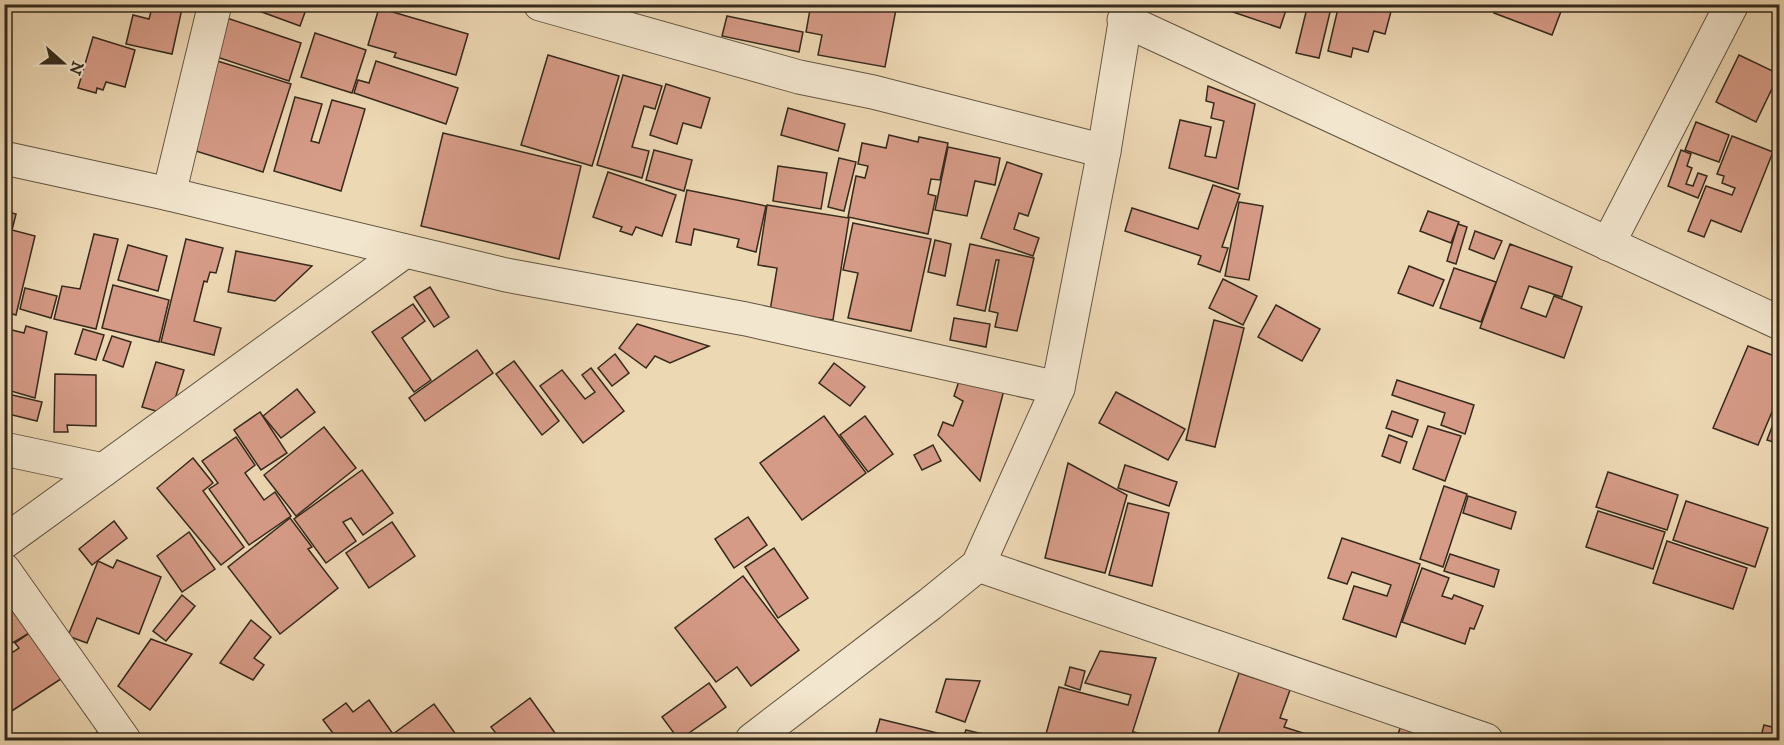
<svg xmlns="http://www.w3.org/2000/svg" width="1784" height="745" font-family="'IM FELL DW Pica',serif">
  <rect width="100%" height="100%" fill="#edd8b4"/>
  <filter id="stains"><feTurbulence type="fractalNoise" baseFrequency=".00333" numOctaves="4"/><feColorMatrix values="0 0 0 0 .2 0 0 0 0 .09 0 0 0 0 .02 0 0 0 .5 -.17"/></filter>
  <radialGradient id="worn" r=".72"><stop offset=".6" stop-color="#630" stop-opacity="0"/><stop offset="1" stop-color="#630" stop-opacity=".3"/></radialGradient>
  <g fill="#d69b87" stroke="#352a1c" stroke-width="1.5">
    <polygon points="153,4 183,4 172,54 126,44 133,15 149,19"/>
    <polygon points="240,4 308,4 300,26"/>
    <polygon points="811,4 897,4 885,67 818,55 822,35 806,32"/>
    <polygon points="1232,4 1288,4 1280,28 1230,11"/>
    <polygon points="1308,4 1332,4 1319,58 1296,53"/>
    <polygon points="1339,4 1393,4 1385,34 1374,31 1368,52 1353,48 1351,57 1328,51"/>
    <polygon points="1497,4 1559,4 1563,6 1552,35 1494,13"/>
    <polygon points="379,8 468,34 456,75 394,57 396,53 368,45"/>
    <polygon points="221,16 301,43 289,81 208,54"/>
    <polygon points="727,16 803,32 799,52 722,36"/>
    <polygon points="315,33 366,50 352,93 301,77"/>
    <polygon points="93,37 135,50 125,87 106,82 103,90 97,88 96,93 78,88"/>
    <polygon points="548,55 619,76 592,166 521,145"/>
    <polygon points="1739,55 1779,74 1756,122 1716,102"/>
    <polygon points="211,59 291,84 263,172 183,147"/>
    <polygon points="376,61 458,88 446,124 354,93 358,80 369,83"/>
    <polygon points="623,75 662,86 655,109 644,106 632,147 649,151 642,178 597,165"/>
    <polygon points="666,84 710,98 701,128 683,123 677,144 650,135"/>
    <polygon points="1208,86 1255,104 1238,189 1169,168 1180,120 1211,127 1205,156 1216,158 1224,121 1211,118 1214,103 1206,101"/>
    <polygon points="295,97 322,104 311,141 319,143 332,100 365,109 341,191 274,171"/>
    <polygon points="788,108 845,124 838,151 781,135"/>
    <polygon points="1696,122 1729,135 1719,162 1685,150"/>
    <polygon points="443,133 581,166 559,259 421,226"/>
    <polygon points="889,135 918,142 919,137 948,143 940,180 931,179 928,194 936,196 928,234 848,217 856,176 865,178 868,166 858,164 862,143 886,148"/>
    <polygon points="1732,136 1773,152 1741,232 1711,220 1704,237 1688,231 1706,186 1732,195 1735,188 1722,183 1724,176 1717,174"/>
    <polygon points="948,147 1000,158 995,185 975,181 967,216 935,210"/>
    <polygon points="654,150 692,160 684,191 646,180"/>
    <polygon points="1681,150 1691,154 1687,166 1692,168 1686,184 1693,186 1698,173 1707,176 1698,198 1668,186"/>
    <polygon points="839,158 856,162 844,211 828,207"/>
    <polygon points="1007,162 1042,174 1028,216 1019,213 1014,229 1039,238 1033,256 981,238"/>
    <polygon points="778,166 827,173 821,209 773,201"/>
    <polygon points="608,172 676,195 662,236 636,227 632,235 620,231 622,227 593,217"/>
    <polygon points="1213,185 1240,194 1222,247 1228,248 1220,272 1198,264 1201,256 1125,231 1132,208 1198,229"/>
    <polygon points="687,190 766,206 756,252 737,247 739,239 694,229 691,245 676,242"/>
    <polygon points="1239,202 1263,206 1249,280 1225,276"/>
    <polygon points="767,205 849,218 833,320 770,311 777,268 758,265"/>
    <polygon points="4,211 16,214 12,230 35,236 16,315 4,312"/>
    <polygon points="1428,211 1459,222 1451,243 1420,231"/>
    <polygon points="853,223 931,239 911,331 848,318 858,273 843,270"/>
    <polygon points="1458,224 1467,227 1456,264 1447,261"/>
    <polygon points="1475,231 1502,241 1494,259 1469,249"/>
    <polygon points="94,234 118,239 96,329 54,319 62,286 80,289"/>
    <polygon points="186,239 223,248 216,273 210,272 207,282 204,281 194,321 221,328 214,355 161,342"/>
    <polygon points="935,240 951,244 945,276 928,272"/>
    <polygon points="970,244 1034,258 1017,331 995,327 998,313 989,311 999,260 996,260 985,311 957,305"/>
    <polygon points="1510,244 1572,267 1562,297 1529,286 1521,308 1546,317 1554,296 1582,307 1564,358 1480,328"/>
    <polygon points="128,245 167,256 158,291 118,280"/>
    <polygon points="236,251 312,266 275,301 228,292"/>
    <polygon points="1409,266 1444,280 1433,306 1398,293"/>
    <polygon points="1454,268 1496,282 1481,322 1440,308"/>
    <polygon points="1223,279 1257,296 1243,325 1209,308"/>
    <polygon points="113,285 169,300 159,342 102,328"/>
    <polygon points="430,287 449,317 434,327 414,297"/>
    <polygon points="25,288 57,296 51,318 20,309"/>
    <polygon points="413,304 425,321 402,338 431,380 414,392 372,332"/>
    <polygon points="1276,305 1320,329 1302,361 1258,337"/>
    <polygon points="954,318 990,324 986,347 950,340"/>
    <polygon points="1214,320 1244,328 1215,447 1186,440"/>
    <polygon points="637,324 709,346 670,363 655,356 646,368 619,348"/>
    <polygon points="26,326 47,332 35,398 4,389 4,328 24,333"/>
    <polygon points="83,329 104,335 96,360 75,354"/>
    <polygon points="112,336 131,342 123,367 103,360"/>
    <polygon points="1748,346 1780,358 1780,393 1758,445 1713,428"/>
    <polygon points="477,350 493,373 425,421 409,398"/>
    <polygon points="615,354 629,373 612,386 598,368"/>
    <polygon points="514,361 559,421 542,435 496,374"/>
    <polygon points="156,362 184,370 170,415 142,407"/>
    <polygon points="834,363 865,387 850,406 819,383"/>
    <polygon points="591,368 624,411 583,443 540,386 562,370 585,399 595,392 582,375"/>
    <polygon points="55,374 96,375 96,426 67,425 68,432 54,432"/>
    <polygon points="1397,380 1474,405 1465,434 1441,425 1445,413 1392,395"/>
    <polygon points="959,381 1004,390 980,481 938,435 943,422 953,426 963,401 954,396"/>
    <polygon points="297,389 315,412 281,438 263,416"/>
    <polygon points="1116,392 1185,429 1168,460 1099,423"/>
    <polygon points="4,393 42,402 37,421 4,413"/>
    <polygon points="1392,411 1418,420 1412,437 1386,428"/>
    <polygon points="1778,411 1780,412 1780,444 1767,440"/>
    <polygon points="260,412 287,453 261,470 234,430"/>
    <polygon points="824,416 866,473 802,520 760,463"/>
    <polygon points="865,416 893,454 868,472 840,435"/>
    <polygon points="1428,426 1461,436 1445,481 1413,469"/>
    <polygon points="324,427 356,468 296,516 264,475"/>
    <polygon points="1389,435 1407,442 1400,463 1382,456"/>
    <polygon points="236,437 255,465 245,473 264,500 275,492 291,516 249,545 209,489 218,483 202,461"/>
    <polygon points="933,445 941,461 922,470 914,455"/>
    <polygon points="193,458 213,483 203,491 244,547 221,565 157,488"/>
    <polygon points="1068,463 1127,495 1105,573 1045,558"/>
    <polygon points="1125,465 1177,482 1169,506 1118,488"/>
    <polygon points="362,470 393,513 363,535 351,518 343,522 356,541 326,563 294,519"/>
    <polygon points="1608,472 1678,495 1667,530 1596,507"/>
    <polygon points="1444,486 1467,494 1443,567 1420,559"/>
    <polygon points="1468,496 1516,512 1511,529 1463,513"/>
    <polygon points="1686,501 1768,528 1755,567 1673,540"/>
    <polygon points="1128,503 1169,513 1152,586 1109,575"/>
    <polygon points="1598,511 1665,532 1653,569 1586,547"/>
    <polygon points="748,517 767,545 734,568 715,539"/>
    <polygon points="290,518 312,547 308,549 338,588 280,634 228,567"/>
    <polygon points="114,521 127,538 92,565 79,549"/>
    <polygon points="392,522 415,556 369,588 346,553"/>
    <polygon points="189,532 215,569 182,592 157,556"/>
    <polygon points="1342,538 1420,564 1396,637 1343,619 1354,586 1387,596 1391,585 1352,572 1347,584 1328,578"/>
    <polygon points="1667,541 1747,568 1733,609 1653,583"/>
    <polygon points="774,548 808,598 778,618 745,567"/>
    <polygon points="1450,554 1499,570 1494,587 1444,571"/>
    <polygon points="117,560 161,577 139,634 97,618 87,643 68,636 98,561 113,568"/>
    <polygon points="1422,568 1449,578 1442,596 1452,599 1454,595 1483,606 1474,629 1470,628 1465,644 1402,622"/>
    <polygon points="743,576 799,650 751,686 737,667 716,682 675,628"/>
    <polygon points="182,595 195,606 166,641 153,631"/>
    <polygon points="14,605 31,632 4,648 4,611"/>
    <polygon points="251,620 271,637 254,658 264,665 253,680 220,663"/>
    <polygon points="34,630 64,677 4,716 4,658 19,648 15,643"/>
    <polygon points="151,639 192,654 150,710 118,686"/>
    <polygon points="1100,651 1156,658 1130,740 1068,740 1046,734 1059,687 1128,705 1131,695 1085,683"/>
    <polygon points="1070,667 1085,671 1080,690 1065,685"/>
    <polygon points="1239,673 1290,690 1280,718 1287,720 1284,727 1306,734 1304,740 1216,740"/>
    <polygon points="946,679 980,681 965,722 936,712"/>
    <polygon points="709,683 726,707 679,740 662,717"/>
    <polygon points="530,698 560,740 501,740 491,727"/>
    <polygon points="369,700 393,734 434,704 460,740 338,740 323,720 346,703 353,712"/>
    <polygon points="1405,714 1434,724 1429,740 1407,740 1397,737"/>
    <polygon points="880,719 958,738 958,740 874,740"/>
    <polygon points="1764,725 1780,729 1780,740 1760,740"/>
    <polygon points="966,730 1008,740 962,740"/>
    <polygon points="99,731 105,740 85,740"/>
    <polygon points="1134,732 1160,740 1131,740"/>
  </g>
  <g fill="none" stroke-linecap="round" stroke-linejoin="round">
    <g stroke="#635642" stroke-width="35">
      <g id="minor">
        <polyline points="540,4 799,77 873,92 1104,151"/>
        <polyline points="1124,20 1780,323"/>
        <polyline points="4,158 169,194 506,275 746,319 1058,388"/>
        <polyline points="169,194 215,4"/>
        <polyline points="1608,244 1732,4"/>
        <polyline points="4,449 103,470"/>
        <polyline points="4,542 405,251"/>
        <polyline points="978,565 1486,740"/>
        <polyline points="4,570 124,740"/>
        <polyline points="752,740 930,604 978,565 1058,388 1104,151 1128,4"/>
      </g>
    </g>
    <use href="#minor" stroke="#f3e6ce" stroke-width="33"/>
  </g>
  <rect width="1784" height="745" fill="none" stroke="#edd8b4" stroke-width="24"/>
  <rect x="6" y="6" width="1772" height="733" fill="none" stroke="#352a1c" stroke-width="3"/>
  <rect x="12" y="12" width="1760" height="721" fill="none" stroke="#352a1c" stroke-width="1.5"/>
  <g transform="translate(63 63) rotate(111)" stroke="#f3e6ce" stroke-width="4.5" paint-order="stroke">
  <path d="M0-4.5L10 22L0 15L-10 22Z" fill="#352a1c"/>
  <text y="-9" font-size="16" font-weight="bold" text-anchor="middle" fill="#352a1c">N</text>
  </g>
  <rect width="100%" height="100%" filter="url(#stains)"/>
  <rect width="100%" height="100%" fill="url(#worn)"/>
</svg>
